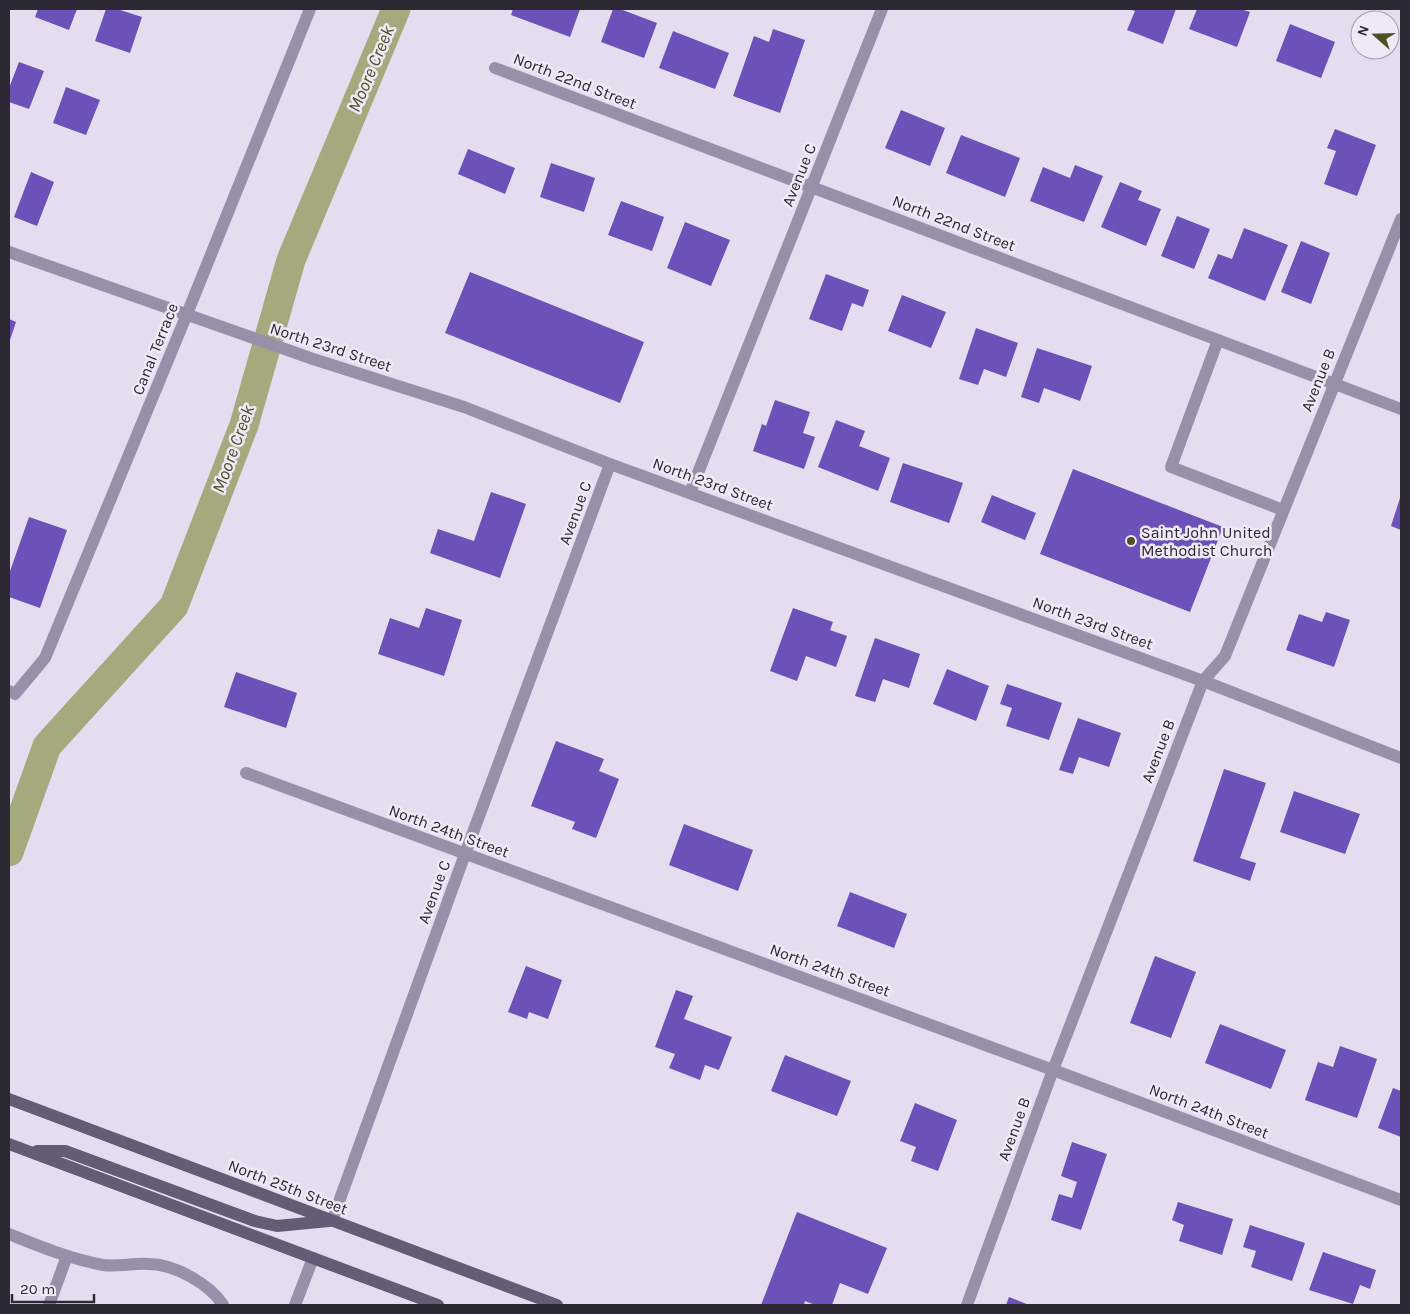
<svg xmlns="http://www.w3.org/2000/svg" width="1410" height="1314" font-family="Karla,sans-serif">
  <rect width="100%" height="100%" fill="#e6dcef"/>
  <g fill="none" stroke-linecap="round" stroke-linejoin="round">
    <polyline stroke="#a6a97e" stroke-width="29" points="9,852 47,746 174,606 244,425 291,260 396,9"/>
  </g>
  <g fill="#6b51b8">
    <polygon points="38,9 77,9 69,30 35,17"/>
    <polygon points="106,9 117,9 142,17 130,53 95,41"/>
    <polygon points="513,9 580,9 570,37 511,15"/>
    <polygon points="613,9 620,9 657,23 644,58 601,42"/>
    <polygon points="1129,9 1176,9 1163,44 1127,30 1135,11"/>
    <polygon points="1197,9 1241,9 1250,12 1237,47 1189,29"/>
    <polygon points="1290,24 1335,42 1321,78 1276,61"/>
    <polygon points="773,29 805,40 780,113 733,96 754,36 769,42"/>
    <polygon points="673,31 729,53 715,89 659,68"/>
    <polygon points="19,62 44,71 29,109 9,102 9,88"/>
    <polygon points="66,87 100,100 86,135 53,123"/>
    <polygon points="901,110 945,128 930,166 885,148"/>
    <polygon points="1335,129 1376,145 1357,196 1324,184 1336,151 1327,148"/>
    <polygon points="961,135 1020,158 1005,197 946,173"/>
    <polygon points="468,149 515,168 505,194 458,174"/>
    <polygon points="551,163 595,178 584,212 540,197"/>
    <polygon points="1075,165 1103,176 1084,222 1030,201 1043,167 1070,178"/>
    <polygon points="31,172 54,182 37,226 14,217"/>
    <polygon points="1120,182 1142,191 1138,200 1161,209 1146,246 1101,227"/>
    <polygon points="621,201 664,217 652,251 608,235"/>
    <polygon points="1177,216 1210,229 1194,269 1161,256"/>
    <polygon points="685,222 730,240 711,286 667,268"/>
    <polygon points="1244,228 1288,245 1265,301 1208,278 1218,254 1232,259"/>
    <polygon points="1301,241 1330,253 1311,304 1281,292"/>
    <polygon points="470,272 644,342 620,403 445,333"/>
    <polygon points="826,274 869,290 863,307 852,303 842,331 809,319"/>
    <polygon points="902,295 946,312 931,348 888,331"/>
    <polygon points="9,319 16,322 9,343"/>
    <polygon points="976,328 1018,343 1006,377 984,369 978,385 959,379"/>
    <polygon points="1037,348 1092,366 1080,401 1044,388 1039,403 1021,397"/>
    <polygon points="775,400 810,412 803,433 815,437 804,469 753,451 762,424 766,426"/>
    <polygon points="836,420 865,431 859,446 890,458 878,491 818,467"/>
    <polygon points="903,463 963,483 949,523 890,502"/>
    <polygon points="1073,469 1223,527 1190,612 1040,554"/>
    <polygon points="491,492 526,504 500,578 430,553 438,529 474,541"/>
    <polygon points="992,495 1036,513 1025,540 981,522"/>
    <polygon points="1401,495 1401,530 1391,526"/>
    <polygon points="29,517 67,530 40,608 9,597 9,574"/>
    <polygon points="426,608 462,620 444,676 378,654 390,618 419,628"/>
    <polygon points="793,608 833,622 830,630 847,636 836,667 806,656 797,681 770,671"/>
    <polygon points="1326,612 1350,620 1334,667 1286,650 1299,614 1322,622"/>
    <polygon points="875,638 920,654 909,688 883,679 875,702 855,696"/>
    <polygon points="947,669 989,686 976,721 933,704"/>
    <polygon points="236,672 297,693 286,728 224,707"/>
    <polygon points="1007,684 1062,703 1049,740 1006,726 1012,708 1000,704"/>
    <polygon points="1078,718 1121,733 1109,767 1079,757 1073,774 1059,770"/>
    <polygon points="556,741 604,759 599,771 619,779 596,838 572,829 575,822 531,806"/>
    <polygon points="1224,769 1266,783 1240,858 1256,863 1250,881 1193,861"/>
    <polygon points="1294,791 1360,814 1345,854 1280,832"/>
    <polygon points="684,824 753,850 738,891 669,865"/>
    <polygon points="850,892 907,914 894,948 837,926"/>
    <polygon points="1155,956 1196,972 1171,1038 1130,1023"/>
    <polygon points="526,966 562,980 548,1019 529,1012 527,1019 508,1012"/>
    <polygon points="676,990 693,996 684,1019 732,1037 719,1070 705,1065 700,1080 669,1068 675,1054 655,1047"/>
    <polygon points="1220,1024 1286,1050 1271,1089 1205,1063"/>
    <polygon points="1340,1046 1377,1059 1357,1118 1305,1100 1318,1062 1333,1067"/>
    <polygon points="785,1055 851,1081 837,1116 771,1091"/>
    <polygon points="1393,1088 1401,1091 1401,1137 1378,1128"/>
    <polygon points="915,1103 957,1120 938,1171 911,1161 916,1147 900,1141"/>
    <polygon points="1072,1142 1107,1154 1081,1230 1051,1220 1059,1194 1072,1198 1077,1182 1061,1176"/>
    <polygon points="1178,1202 1233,1219 1222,1255 1179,1241 1184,1225 1172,1220"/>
    <polygon points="797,1212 887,1248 868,1294 840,1283 832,1305 815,1305 805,1301 804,1305 761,1305"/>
    <polygon points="1250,1225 1305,1243 1292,1281 1251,1267 1256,1251 1243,1247"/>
    <polygon points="1323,1252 1376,1270 1370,1289 1360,1285 1353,1304 1309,1290"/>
    <polygon points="1009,1297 1029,1305 1006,1305"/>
  </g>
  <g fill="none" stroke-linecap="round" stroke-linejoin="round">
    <g stroke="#9a8fa8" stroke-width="12">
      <polyline points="495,68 1401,409"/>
      <polyline points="9,252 313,359 464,407 610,464 1203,681 1401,758"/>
      <polyline points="1218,340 1171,467 1283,510"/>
      <polyline points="690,493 882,9"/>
      <polyline points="9,691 15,694 45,658 187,314 310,9"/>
      <polyline points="246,773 1053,1070 1401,1200"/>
      <polyline points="332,1221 465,854 610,464"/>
      <path d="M9 1234C39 1246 70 1259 103 1265 117 1267 134 1263 149 1264 174 1264 210 1284 223 1305"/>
      <polyline points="49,1305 67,1256"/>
      <polyline points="295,1305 313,1258"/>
      <polyline points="967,1305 1053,1070 1203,681 1225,656 1401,219"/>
    </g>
    <g stroke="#645b74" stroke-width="12">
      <polyline points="9,1099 557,1305"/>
      <polyline points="9,1144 438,1305"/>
      <polyline points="37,1151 65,1151 255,1221 277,1226 329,1221"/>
    </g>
  </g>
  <circle fill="#4d5022" stroke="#f0e8f7" stroke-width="2" cx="1131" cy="541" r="5"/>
  <g text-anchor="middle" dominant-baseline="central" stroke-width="5" stroke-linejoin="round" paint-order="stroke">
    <g font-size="16" fill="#2c2834" stroke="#f0e8f7">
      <text transform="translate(575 81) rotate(21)">North 22nd Street</text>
      <text transform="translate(799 175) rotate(-68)">Avenue C</text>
      <text transform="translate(954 223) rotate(21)">North 22nd Street</text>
      <text transform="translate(331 347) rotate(18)">North 23rd Street</text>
      <text transform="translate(155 349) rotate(-68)">Canal Terrace</text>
      <text transform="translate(1318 380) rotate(-68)">Avenue B</text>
      <text transform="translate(713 484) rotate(20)">North 23rd Street</text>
      <text transform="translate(575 513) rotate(-70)">Avenue C</text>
      <text transform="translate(1093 623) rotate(20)">North 23rd Street</text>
      <text transform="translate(1158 751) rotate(-69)">Avenue B</text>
      <text transform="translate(449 831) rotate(20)">North 24th Street</text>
      <text transform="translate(434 892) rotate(-70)">Avenue C</text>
      <text transform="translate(830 970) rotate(20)">North 24th Street</text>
      <text transform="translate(1209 1111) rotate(21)">North 24th Street</text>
      <text transform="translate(1014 1129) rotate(-70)">Avenue B</text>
      <text transform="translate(288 1187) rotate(21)">North 25th Street</text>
    </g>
    <g font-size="16" fill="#2c2834" stroke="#f0e8f7" text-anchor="start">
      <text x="1141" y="532">Saint John United<tspan x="1141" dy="18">Methodist Church</tspan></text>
    </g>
    <g font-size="18" font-style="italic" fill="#4d5022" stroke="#f0e8f7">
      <text transform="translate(371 69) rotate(-67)">Moore Creek</text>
      <text transform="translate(233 449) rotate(-70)">Moore Creek</text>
    </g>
  </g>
  <rect width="1410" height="1314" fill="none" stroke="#2c2834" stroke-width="20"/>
  <g transform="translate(1375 35) rotate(290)"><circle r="24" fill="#f0e8f7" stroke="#a29ba9"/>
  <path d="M0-4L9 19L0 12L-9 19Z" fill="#4d5022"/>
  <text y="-8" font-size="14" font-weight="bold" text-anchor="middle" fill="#2c2834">N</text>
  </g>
  <path d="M12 1294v8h82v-8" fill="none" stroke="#2c2834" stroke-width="2.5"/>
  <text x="20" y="1294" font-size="15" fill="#2c2834" stroke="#f0e8f7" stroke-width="4" paint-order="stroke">20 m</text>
</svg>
